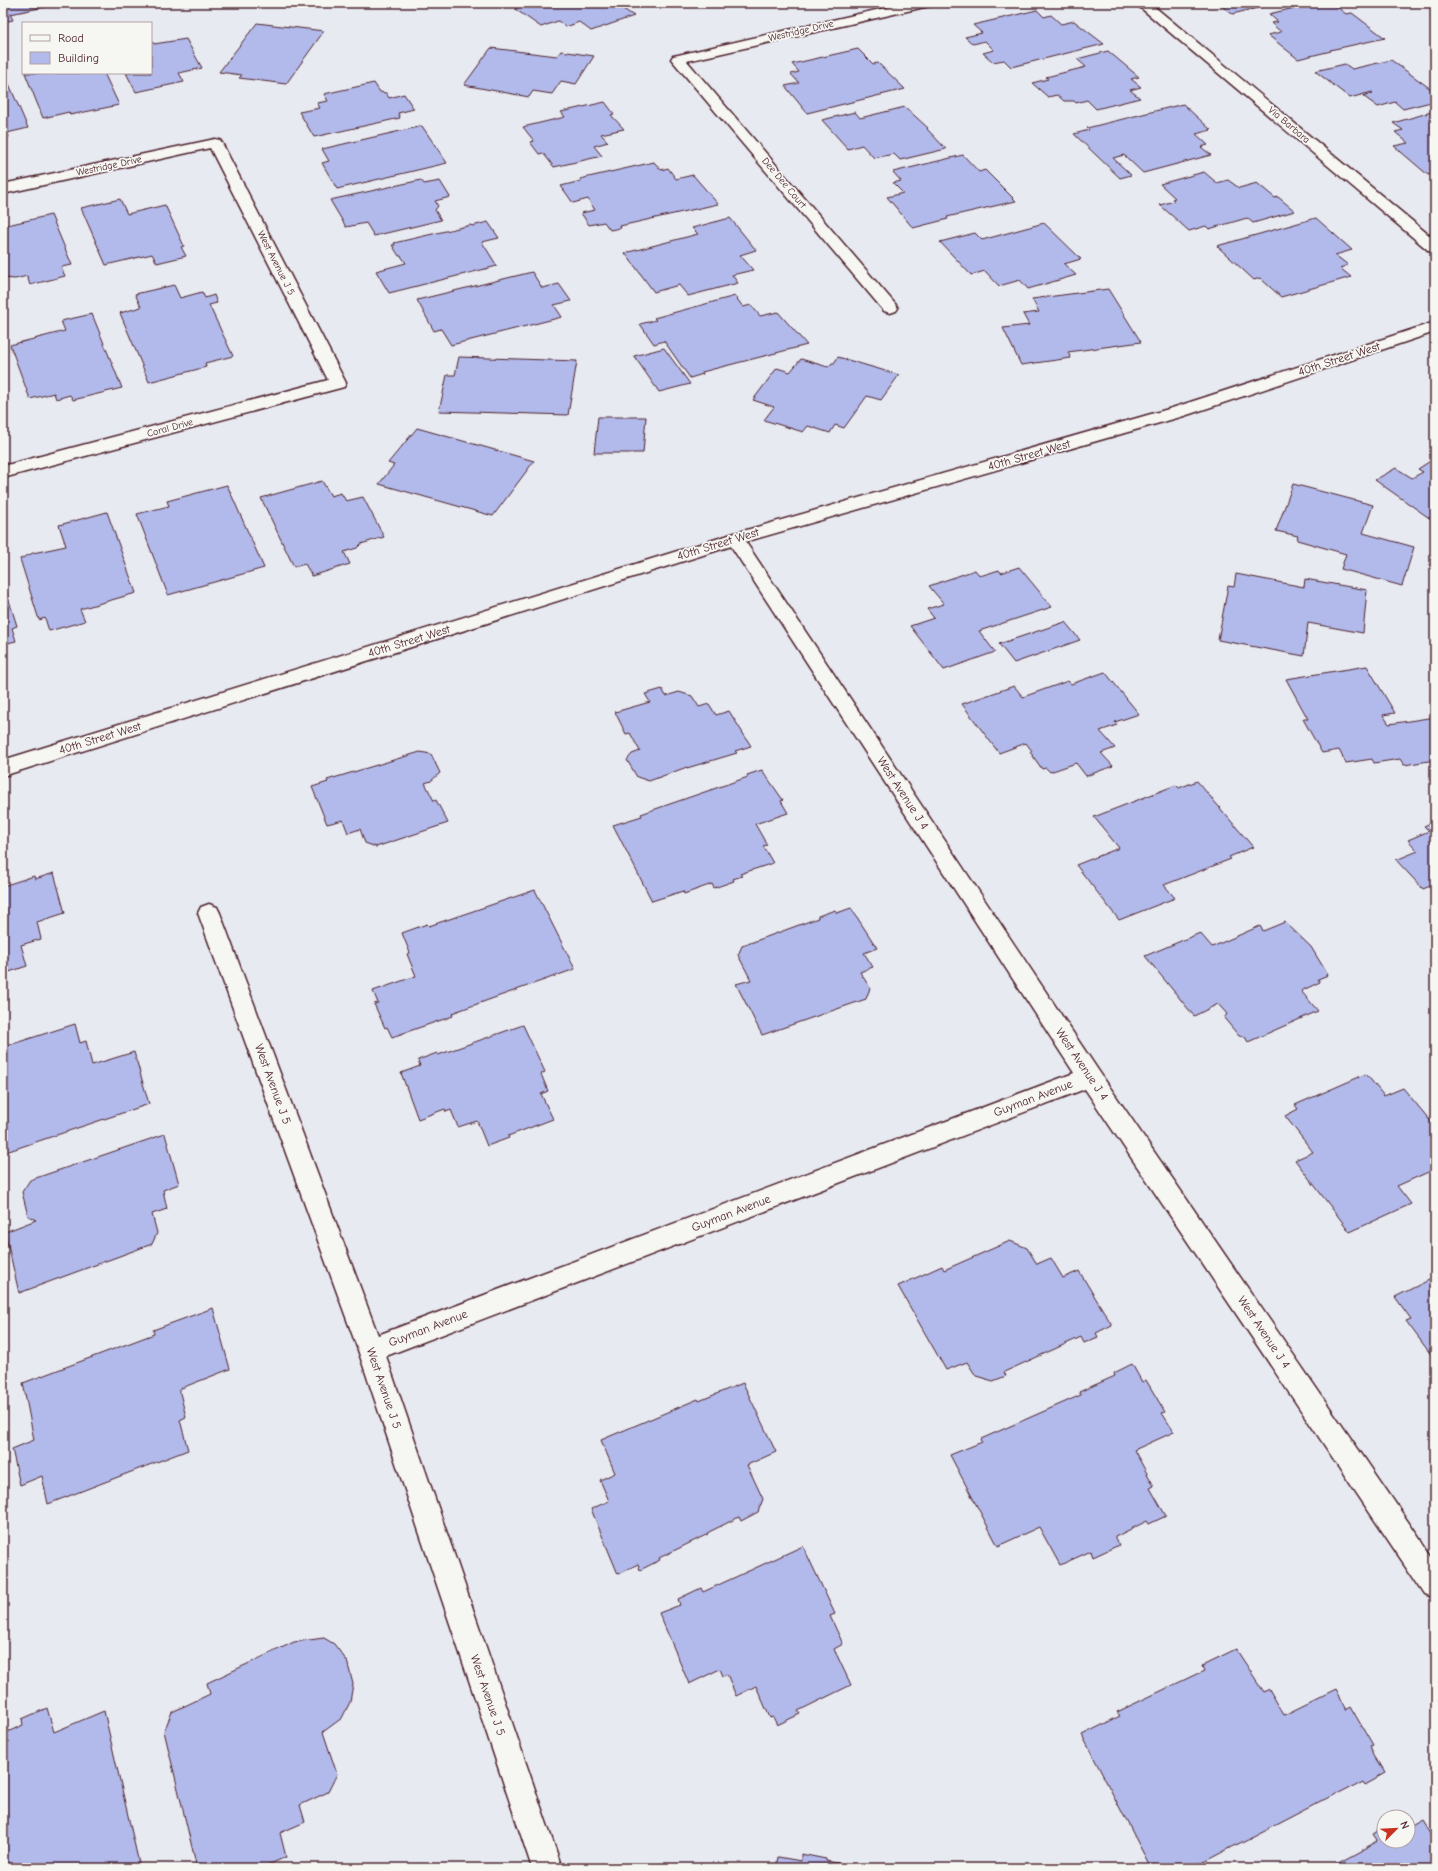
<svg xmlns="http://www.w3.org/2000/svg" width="1438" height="1871" font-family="'Comic Neue',sans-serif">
  <rect width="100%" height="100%" fill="#e8eaf1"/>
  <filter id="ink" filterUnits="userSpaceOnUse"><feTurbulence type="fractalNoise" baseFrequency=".025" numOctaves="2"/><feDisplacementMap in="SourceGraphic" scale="8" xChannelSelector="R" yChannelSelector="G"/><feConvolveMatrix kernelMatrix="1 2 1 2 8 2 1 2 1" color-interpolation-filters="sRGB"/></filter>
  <g filter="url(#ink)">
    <g fill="#b2baeb" stroke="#4a1f2b">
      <polygon points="3,3 54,3 55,5 10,14 13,20 3,22"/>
      <polygon points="512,3 614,3 634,16 591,31 579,22 566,27 558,21 541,27 515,9 519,7"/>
      <polygon points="1218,3 1257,3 1262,7 1232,14"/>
      <polygon points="1315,3 1332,3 1346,14 1352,13 1385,38 1330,50 1331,51 1298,59 1268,35 1281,32 1271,23 1278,22 1269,14"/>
      <polygon points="1037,10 1044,17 1051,15 1061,24 1074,21 1104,44 1011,67 1004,60 993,62 983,53 994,50 985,41 973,44 965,37 982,33 973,25"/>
      <polygon points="257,23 324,31 286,84 239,78 242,75 219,72"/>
      <polygon points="151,39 154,44 186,39 202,68 179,73 184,82 136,92 126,73 151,73"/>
      <polygon points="491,48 557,56 561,51 594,56 576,84 561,81 552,94 533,91 529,97 464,85"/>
      <polygon points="858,49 873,64 878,63 905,89 807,113 785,86 799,83 791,74 799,72 792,64"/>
      <polygon points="1108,51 1139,77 1131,79 1141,87 1130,90 1140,98 1096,109 1087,100 1076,103 1074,101 1064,101 1057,95 1048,97 1032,83 1048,79 1046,77 1086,67 1077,59"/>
      <polygon points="1391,60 1435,92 1435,101 1403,109 1395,102 1378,107 1363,96 1373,93 1372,92 1350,98 1315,71 1345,64 1352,69"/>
      <polygon points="25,73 104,73 119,105 70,115 69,112 43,118"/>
      <polygon points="374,83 380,92 386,93 389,98 404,94 414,109 398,113 400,118 314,137 299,112 320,108 317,103 328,101 324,94"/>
      <polygon points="9,84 28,128 7,133 9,137 3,138 3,86"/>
      <polygon points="605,102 614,114 611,115 624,129 601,134 608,142 594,146 602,156 554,167 543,153 539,154 530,142 534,141 523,127 565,117 561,112"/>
      <polygon points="1183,104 1211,130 1196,134 1208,145 1201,147 1211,155 1143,173 1124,155 1113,158 1131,175 1120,178 1074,134 1089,130 1087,128"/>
      <polygon points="905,107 928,128 927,129 946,149 900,160 894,154 874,158 862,145 848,149 822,120 855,112 860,118"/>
      <polygon points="1435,111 1435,173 1428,175 1394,146 1408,143 1395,132 1403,130 1393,123"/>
      <polygon points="422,126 447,163 337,189 322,163 329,161 322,149"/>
      <polygon points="963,155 979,172 985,170 1016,201 947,217 948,219 913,228 887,197 903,193 893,183 901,181 893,172"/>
      <polygon points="654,162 661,170 668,168 676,179 693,175 718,204 620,226 621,228 610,230 604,222 589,225 581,213 595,210 588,199 573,203 561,186 581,181 580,179"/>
      <polygon points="1204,172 1217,183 1228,180 1239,188 1257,183 1275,198 1278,197 1295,211 1253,223 1247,218 1209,229 1206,226 1189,231 1160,205 1174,201 1172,199 1175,198 1160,184"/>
      <polygon points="421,180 424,184 440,181 450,197 435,201 438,206 435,210 441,220 374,236 366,223 346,227 330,200"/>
      <polygon points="120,199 127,214 165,205 184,246 181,247 186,256 157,263 152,254 106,265 81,208"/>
      <polygon points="51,215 72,265 61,267 65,276 30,285 27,276 15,279 3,278 3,226"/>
      <polygon points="730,218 756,250 740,255 753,270 732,275 738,283 688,296 679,285 654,292 625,253 698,234 692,228"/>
      <polygon points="1316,218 1352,250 1335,255 1348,265 1340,268 1351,277 1281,297 1260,278 1254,280 1217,246"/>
      <polygon points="488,222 499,238 482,242 497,266 389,293 376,271 406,263 401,256 399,256 392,245 395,245 394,243 471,225 472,226"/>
      <polygon points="1044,223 1081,259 1064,264 1076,275 1028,289 1020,280 999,286 985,271 971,275 940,242 975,233 982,240"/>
      <polygon points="532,272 542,288 559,284 571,301 554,305 562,317 451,345 441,329 434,331 417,300"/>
      <polygon points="174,285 180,298 202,292 205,298 214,295 217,303 209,305 233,356 205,363 206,367 149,382 120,313 141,307 135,294"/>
      <polygon points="1108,289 1141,342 1068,352 1071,358 1021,365 1003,328 1029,325 1023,314 1039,312 1032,299"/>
      <polygon points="735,296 743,307 751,305 760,316 778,312 807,345 702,372 703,374 690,378 664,341 654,344 640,324 656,320 654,318"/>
      <polygon points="92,314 122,388 73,400 70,395 56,399 54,393 30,399 10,345 65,331 61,321"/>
      <polygon points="664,348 690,384 659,392 634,356"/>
      <polygon points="459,357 577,361 568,415 439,411 447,375 455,375"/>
      <polygon points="838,357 899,375 881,400 867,396 844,428 835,425 830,433 808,426 803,432 764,420 774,407 753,400 777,368 790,372 801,359 828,367 832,363 834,363"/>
      <polygon points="598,417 646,417 643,453 594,453"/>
      <polygon points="417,428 534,461 493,516 379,484 394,465 388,463"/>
      <polygon points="1435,458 1435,522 1375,480 1396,468 1412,478 1423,472 1418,469"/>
      <polygon points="322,481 331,496 341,493 346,501 363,497 384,537 361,544 357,548 344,552 350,564 312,576 305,564 294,567 261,498"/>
      <polygon points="1293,484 1373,505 1363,533 1414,547 1402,586 1341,569 1346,554 1297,540 1298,536 1276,531"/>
      <polygon points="227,485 264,568 168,595 137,514 169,506 167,501"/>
      <polygon points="107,512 136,593 80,609 85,621 49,631 45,618 39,620 20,559 33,553 66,546 59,525"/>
      <polygon points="1019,567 1052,607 979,631 995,652 944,670 910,626 934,618 927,609 944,604 929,586 975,570 980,576 999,570 1001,573"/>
      <polygon points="1236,574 1304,587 1305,579 1367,590 1363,633 1308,623 1304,656 1218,640 1228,586 1234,587"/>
      <polygon points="3,581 17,626 12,628 16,641 3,644"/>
      <polygon points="1065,622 1080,640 1014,663 999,644"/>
      <polygon points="1367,666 1395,713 1383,715 1389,724 1435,717 1435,760 1404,765 1400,759 1374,763 1372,759 1346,763 1339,750 1322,753 1303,719 1308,719 1286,679"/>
      <polygon points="1105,672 1139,714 1115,722 1117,725 1100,731 1115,748 1101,753 1113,766 1086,776 1076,763 1050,772 1046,768 1042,769 1030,752 1032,751 1026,743 999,753 962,704 1014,686 1023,697 1068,681 1071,684"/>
      <polygon points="662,689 666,696 679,692 692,696 699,707 709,704 716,715 729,711 751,746 735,751 737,753 687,768 687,767 649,781 637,777 627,760 632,754 640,751 630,733 626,734 615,712 650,702 645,694"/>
      <polygon points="420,752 431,754 440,773 431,781 425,783 434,801 436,800 448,823 376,847 365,843 360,829 348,833 343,820 327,824 312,787 328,782 327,780"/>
      <polygon points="762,770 783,800 781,801 788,813 755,824 767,845 763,846 773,863 740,874 742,876 733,879 734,881 714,888 712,884 684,894 683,891 652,901 613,825 642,816 641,814 748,777 747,775"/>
      <polygon points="1197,781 1253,847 1229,857 1231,859 1164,885 1175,898 1119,920 1076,865 1119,848 1094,817 1176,785 1179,788"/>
      <polygon points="1435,821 1435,884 1423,889 1396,860 1418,851 1408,840 1429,831 1424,826"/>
      <polygon points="54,873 65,913 37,922 41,939 21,945 27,966 3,974 3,886 34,876 35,879"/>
      <polygon points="535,890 575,969 452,1013 453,1016 392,1037 387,1027 385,1028 374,1004 378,1003 373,991 416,976 407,954 410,953 402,933 427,924 429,926"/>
      <polygon points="851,908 877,948 864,953 873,967 860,972 870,988 866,999 762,1035 736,984 751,980 738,955 742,946 818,918 818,916 835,910 837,913"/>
      <polygon points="1285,922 1311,947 1328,975 1318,979 1320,982 1301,991 1318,1011 1248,1042 1245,1037 1239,1036 1224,1018 1227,1014 1218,1004 1194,1016 1145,956 1200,933 1212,947 1260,926 1263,931"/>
      <polygon points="75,1024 80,1043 86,1041 92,1065 134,1052 149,1104 3,1153 3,1047"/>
      <polygon points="523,1025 545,1072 541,1074 548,1091 541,1094 553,1119 508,1136 509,1138 487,1146 477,1121 458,1127 451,1110 446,1112 445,1109 418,1119 401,1073 420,1066 418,1060 437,1053 438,1055"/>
      <polygon points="1366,1074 1384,1096 1403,1088 1433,1124 1435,1123 1435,1169 1397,1186 1411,1204 1350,1232 1295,1160 1313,1152 1285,1116 1298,1109 1295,1105"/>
      <polygon points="165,1134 179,1184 163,1190 167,1209 152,1214 157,1233 152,1244 19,1293 5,1232 36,1220 28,1216 22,1192 30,1180"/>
      <polygon points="1010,1241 1027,1248 1037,1264 1051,1258 1063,1278 1079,1271 1112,1325 1096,1333 1098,1337 1084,1343 1081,1337 1004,1372 1006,1376 993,1381 976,1376 967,1362 946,1370 898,1286 942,1266 944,1270"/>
      <polygon points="1435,1277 1435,1360 1406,1321 1411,1319 1395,1297"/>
      <polygon points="213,1308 230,1369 179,1389 186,1417 180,1420 188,1450 48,1504 42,1476 20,1485 12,1449 34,1440 23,1383 154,1334 153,1330"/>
      <polygon points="1132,1364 1142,1382 1146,1380 1165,1412 1162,1413 1174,1432 1134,1450 1154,1486 1150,1488 1166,1516 1149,1524 1147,1521 1115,1537 1119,1545 1093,1557 1091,1551 1060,1565 1039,1527 998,1546 950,1455 982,1442 981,1439 1081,1395 1079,1392 1115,1376 1114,1373"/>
      <polygon points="743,1383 776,1452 747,1465 763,1499 758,1512 741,1521 739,1517 707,1533 708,1534 659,1558 660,1560 640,1570 638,1564 618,1574 591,1509 609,1501 600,1480 615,1473 601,1440 698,1399 699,1401"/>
      <polygon points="803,1546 835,1614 830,1616 843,1644 834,1649 851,1685 798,1711 800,1714 777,1725 773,1717 770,1718 756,1686 736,1696 727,1674 723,1676 720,1669 689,1684 659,1613 680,1605 678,1599 701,1588 703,1592"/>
      <polygon points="324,1638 334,1644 347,1661 353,1684 350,1702 342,1718 323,1732 337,1774 328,1792 300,1805 305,1822 280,1833 286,1857 261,1868 204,1868 204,1866 197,1868 164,1731 172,1712 210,1694 207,1683 294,1642"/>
      <polygon points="1236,1649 1264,1692 1269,1689 1284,1715 1335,1690 1345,1709 1350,1706 1374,1747 1371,1748 1385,1771 1365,1782 1363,1779 1192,1868 1151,1868 1082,1735 1120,1716 1117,1712 1205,1670 1203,1665"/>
      <polygon points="47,1708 54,1732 104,1711 140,1868 3,1868 3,1734 23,1725 22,1719"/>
      <polygon points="1422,1820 1435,1841 1435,1868 1329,1868 1379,1841 1375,1835 1384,1830 1384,1841 1408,1841 1408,1828"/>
      <polygon points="801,1854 826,1859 826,1861 866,1868 776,1868 778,1857 801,1861"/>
    </g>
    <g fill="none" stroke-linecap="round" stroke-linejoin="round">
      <g stroke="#4a1f2b" stroke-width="3">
        <g id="minor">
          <polygon points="907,3 932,3 930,6 925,7 687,61 896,305 898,308 896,311 890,313 884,311 671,59 673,56 678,55"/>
          <polygon points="1135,3 1150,3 1435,240 1435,253 1429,251"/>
          <polygon points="215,139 220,140 222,143 346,383 344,387 3,478 3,466 328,380 210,148 3,194 3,184"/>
          <polygon points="735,533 741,535 1098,1070 1435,1561 1435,1599 1425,1595 1085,1089 386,1356 562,1868 532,1868 358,1350 198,913 201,907 209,904 217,907 220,913 378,1335 1074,1073 729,543 726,539 729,535"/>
        </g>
      </g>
      <g stroke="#4a1f2b" stroke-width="3">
        <polygon id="secondary" points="1435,322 1435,332 1184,416 741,543 3,776 3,760 729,535 1172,408"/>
      </g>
      <use href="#minor" fill="#f6f6f2" fill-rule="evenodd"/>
      <use href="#secondary" fill="#f6f6f2" fill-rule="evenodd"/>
    </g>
  </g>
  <g text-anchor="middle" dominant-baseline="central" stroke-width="3.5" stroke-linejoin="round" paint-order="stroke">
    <g font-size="10" fill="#4a1f2b" stroke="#f6f6f2">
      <text transform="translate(801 31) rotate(-13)">Westridge Drive</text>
      <text transform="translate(1289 125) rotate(40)">Via Barbara</text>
      <text transform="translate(109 166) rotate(-12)">Westridge Drive</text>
      <text transform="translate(784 183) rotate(50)">Dee Dee Court</text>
      <text transform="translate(276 263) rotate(63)">West Avenue J 5</text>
      <text transform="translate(170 428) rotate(-15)">Coral Drive</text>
    </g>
    <g font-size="12" fill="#4a1f2b" stroke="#f6f6f2">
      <text transform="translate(1339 359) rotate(-18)">40th Street West</text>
      <text transform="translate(1029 455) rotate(-16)">40th Street West</text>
      <text transform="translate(718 544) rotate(-17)">40th Street West</text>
      <text transform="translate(409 641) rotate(-17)">40th Street West</text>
      <text transform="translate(100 738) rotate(-17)">40th Street West</text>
      <text transform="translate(903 793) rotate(57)">West Avenue J 4</text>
      <text transform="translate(1082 1064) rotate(56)">West Avenue J 4</text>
      <text transform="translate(273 1084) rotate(70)">West Avenue J 5</text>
      <text transform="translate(1033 1098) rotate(-21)">Guyman Avenue</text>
      <text transform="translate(731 1213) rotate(-21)">Guyman Avenue</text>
      <text transform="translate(428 1328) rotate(-21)">Guyman Avenue</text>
      <text transform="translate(1264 1332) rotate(56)">West Avenue J 4</text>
      <text transform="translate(384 1388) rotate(71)">West Avenue J 5</text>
      <text transform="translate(488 1695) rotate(71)">West Avenue J 5</text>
    </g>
  </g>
  <rect width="1438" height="1871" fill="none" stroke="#f6f6f2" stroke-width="16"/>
  <rect x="8" y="8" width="1422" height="1855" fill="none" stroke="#4a1f2b" stroke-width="1.5" filter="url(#ink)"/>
  <rect x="22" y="22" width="130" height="52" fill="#f6f6f2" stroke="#b1a0a2"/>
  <rect x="30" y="35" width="20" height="6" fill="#f6f6f2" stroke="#b1a0a2"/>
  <text x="58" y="42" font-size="12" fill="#4a1f2b">Road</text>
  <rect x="30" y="52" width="20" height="12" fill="#b2baeb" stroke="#b1a0a2"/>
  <text x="58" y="62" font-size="12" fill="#4a1f2b">Building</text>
  <g transform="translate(1396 1829) rotate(66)"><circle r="19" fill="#f6f6f2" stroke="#b1a0a2"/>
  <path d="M0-3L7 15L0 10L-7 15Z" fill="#c8321e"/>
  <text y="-6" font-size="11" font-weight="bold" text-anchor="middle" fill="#4a1f2b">N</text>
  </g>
</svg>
